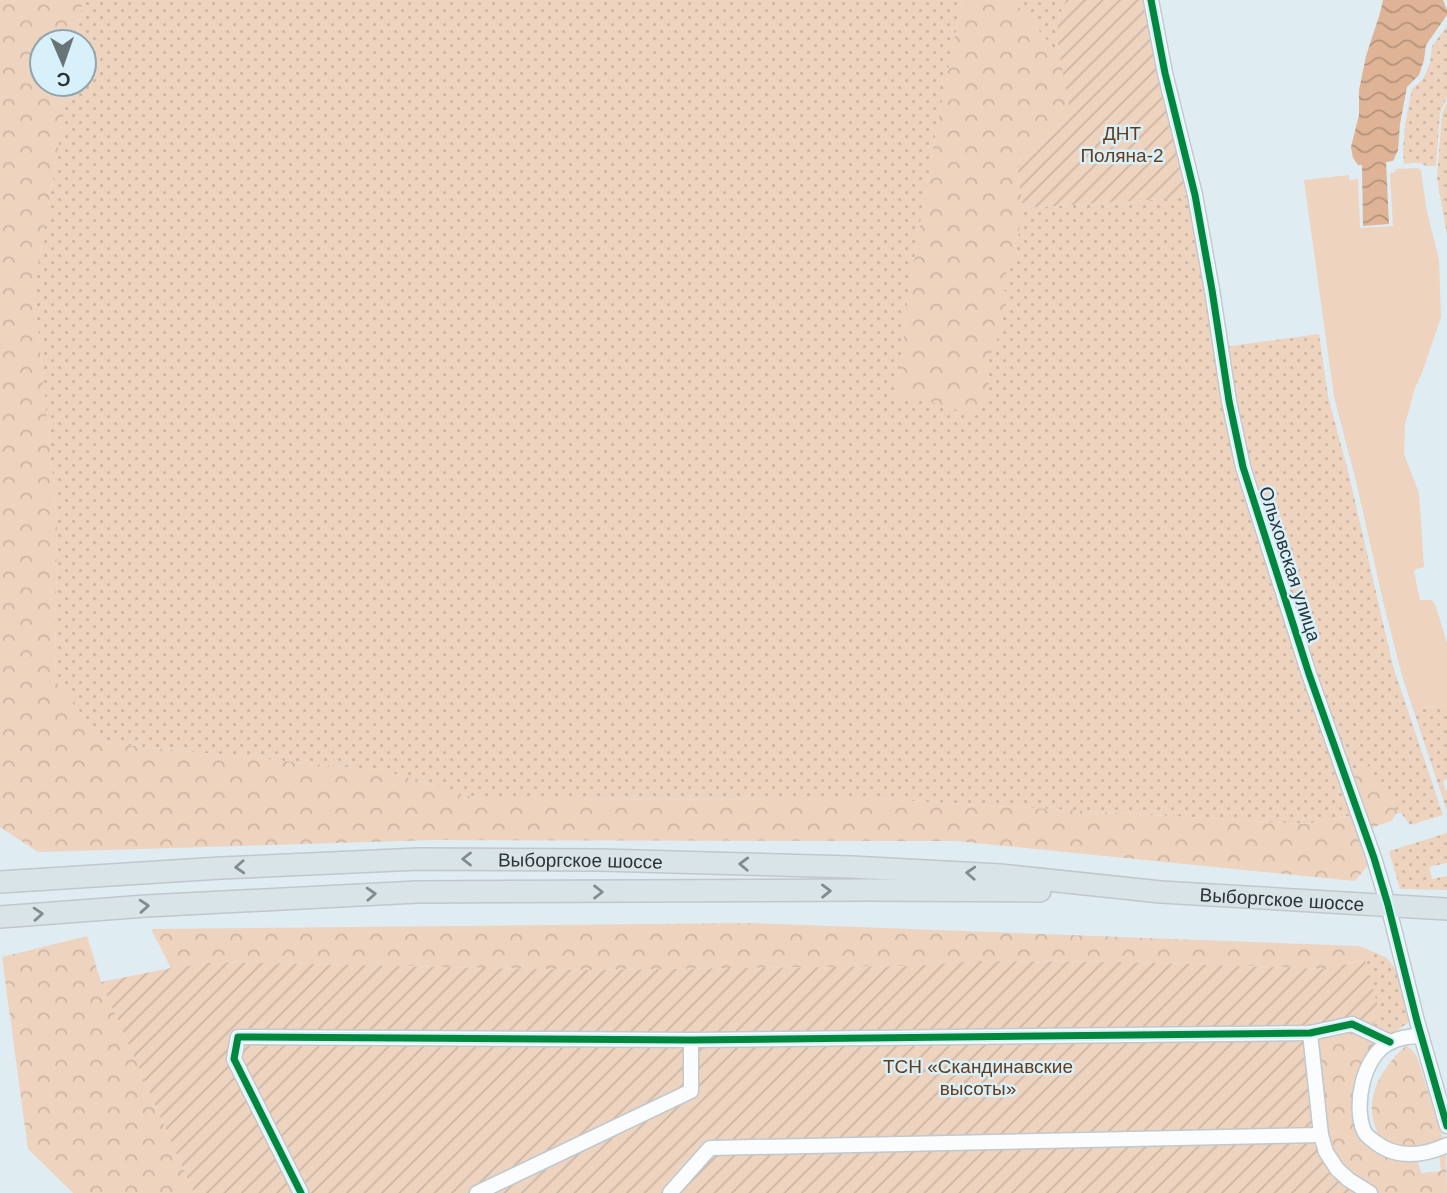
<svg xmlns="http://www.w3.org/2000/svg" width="1447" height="1193" font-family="Helvetica,sans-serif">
  <defs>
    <pattern id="grass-dots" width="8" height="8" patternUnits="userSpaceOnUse" patternTransform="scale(1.75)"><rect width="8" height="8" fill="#eed3bf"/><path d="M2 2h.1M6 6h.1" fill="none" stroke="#ccb6a5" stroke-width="1.8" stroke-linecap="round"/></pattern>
    <pattern id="forest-crowns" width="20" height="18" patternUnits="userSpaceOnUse" patternTransform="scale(1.75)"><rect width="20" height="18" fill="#eed3bf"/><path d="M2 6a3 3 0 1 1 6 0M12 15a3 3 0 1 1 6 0" fill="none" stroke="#ccb6a5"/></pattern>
    <pattern id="garden-furrows" width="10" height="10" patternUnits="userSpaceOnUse" patternTransform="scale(1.75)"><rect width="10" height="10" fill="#eed3bf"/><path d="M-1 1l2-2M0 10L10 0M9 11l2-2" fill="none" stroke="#ccb6a5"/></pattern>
    <pattern id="water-waves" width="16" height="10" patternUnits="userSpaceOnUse" patternTransform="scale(1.75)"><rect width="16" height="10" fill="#dfb496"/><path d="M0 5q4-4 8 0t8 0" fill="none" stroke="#b5937b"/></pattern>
  </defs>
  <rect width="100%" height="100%" fill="#dfecf2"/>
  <g fill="url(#grass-dots)">
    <polygon points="83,0 962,0 935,137 908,296 897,396 923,400 989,386 986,367 1001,328 1005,302 1004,281 1017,242 1023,208 1194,197 1223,347 1319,334 1328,396 1349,475 1393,666 1443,815 1410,825 1401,813 1397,813 1392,802 1373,780 1373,776 1360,764 1356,771 1359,814 1306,824 878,799 482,800 385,771 104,743 55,680 57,519 34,289 69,84 84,84 84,42 76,42"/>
    <polygon points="1013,0 1066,0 1058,19 1059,53 1055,50"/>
    <path d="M1447 26V97L1440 113 1436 166H1426C1420 161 1412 163 1404 164L1403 150 1405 125 1412 89 1423 79 1430 63 1432 46Z"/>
    <polygon points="1447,102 1447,235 1437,178 1442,114"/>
    <polygon points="1447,705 1447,779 1443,781 1445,790 1447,790 1447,811 1413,709"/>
    <polygon points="1447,833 1447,863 1429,867 1432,879 1447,876 1447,890 1400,889 1389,851"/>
    <path d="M1359 946C1368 950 1377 953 1385 957 1399 966 1412 1006 1409 1022L1379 1043 1370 1030 1365 960Z"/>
  </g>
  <g fill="url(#forest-crowns)">
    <polygon points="0,0 83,0 76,42 42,42 42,84 69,84 34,289 57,519 55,680 104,743 385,771 482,800 878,799 1306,824 1359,814 1345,775 1356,771 1360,764 1365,762 1374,766 1374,780 1392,802 1397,813 1391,821 1365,830 1374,858 1355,881 956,841 434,840 38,852 0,827"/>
    <polygon points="962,0 1013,0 1055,50 1059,53 1069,94 1071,116 1049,129 1041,140 1031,149 1020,153 1018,174 1023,208 1017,242 1004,281 1005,302 1001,328 986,367 989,386 980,410 967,413 923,400 897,396 908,296 935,137"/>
    <polygon points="751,923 1359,946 1365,960 1326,969 1129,962 972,961 912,966 585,970 215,962 171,968 151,929"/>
    <polygon points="87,936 101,982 194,1193 73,1193 28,1149 2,957"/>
    <polygon points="1352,1024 1379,1043 1366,1059 1361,1135 1416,1155 1421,1173 1441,1171 1439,1151 1446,1151 1447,1193 1370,1193 1324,1146 1310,1036"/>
    <path d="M1406 1046 1412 1050 1417 1057 1443 1139 1435 1147 1404 1152 1383 1144C1378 1134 1373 1124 1372 1113 1370 1087 1387 1062 1406 1046Z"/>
  </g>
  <polygon fill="#eed3bf" points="1417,168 1421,170 1426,207 1439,260 1441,317 1422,373 1415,388 1405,424 1404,454 1419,493 1424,567 1416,569 1414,572 1420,600 1432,600 1435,604 1447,643 1447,705 1413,709 1401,672 1384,605 1355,477 1334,397 1304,180 1349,175 1349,180 1358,179 1360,228 1393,226 1390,173 1395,172 1396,169"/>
  <g fill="url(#garden-furrows)">
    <path d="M1066 0H1151L1194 197 1023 208 1018 174 1020 153 1031 149 1041 140 1049 129 1070 116C1068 84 1055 53 1058 21 1059 14 1064 6 1066 0Z"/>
    <polygon points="1365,960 1380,1014 1370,1030 1352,1024 1310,1036 1324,1146 1370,1193 194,1193 101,982 171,968 215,962 585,970 912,966 972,961 1129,962 1326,969"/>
  </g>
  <polygon fill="url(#water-waves)" points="1383,0 1443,0 1447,10 1447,15 1426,45 1424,60 1419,75 1407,87 1400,124 1398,150 1393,161 1386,162 1389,224 1363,226 1362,165 1358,165 1353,158 1351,147 1359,115 1359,90 1366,56 1380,13"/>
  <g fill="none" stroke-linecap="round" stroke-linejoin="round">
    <g stroke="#bfc9ce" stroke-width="17">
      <g id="street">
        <polyline points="1151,0 1165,73 1195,195 1212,290 1229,401 1243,467 1309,674 1374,858 1388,905 1417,1021 1447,1126"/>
        <polyline points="1310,1033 1321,1135 1326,1152 1337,1169 1349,1180 1370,1193"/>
        <path d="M1421 1036C1412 1036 1398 1038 1389 1043 1363 1056 1353 1106 1364 1131 1366 1136 1371 1139 1375 1142 1396 1159 1424 1156 1447 1145"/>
        <polyline points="301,1193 234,1059 238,1037 691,1040 1310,1033 1352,1024 1390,1042"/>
        <polyline points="477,1193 691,1091 691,1040"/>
        <polyline points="670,1193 710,1148 1321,1135"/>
      </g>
    </g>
    <g stroke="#c1c7ca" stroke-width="24">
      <g id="primary">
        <path id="s1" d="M0 882 221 868 419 859 600 860 851 867 1000 875 1161 892 1447 909"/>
        <polyline points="0,917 146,906 417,892 867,890 1040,891"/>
      </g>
    </g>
    <use href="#street" stroke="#fafcfd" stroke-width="14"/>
    <use href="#primary" stroke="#d9e4e8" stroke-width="21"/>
    <g stroke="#d7f0fa" stroke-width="11">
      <g id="cycleway">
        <polyline points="1151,0 1165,73 1195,195 1212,290 1229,401 1243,467 1309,674 1374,858 1388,905 1417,1021 1447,1126"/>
        <polyline points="301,1193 234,1059 238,1037 691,1040 1310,1033 1352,1024 1390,1042"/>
      </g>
    </g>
    <use href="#cycleway" stroke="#00873e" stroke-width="7"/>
  </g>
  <defs><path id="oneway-chevron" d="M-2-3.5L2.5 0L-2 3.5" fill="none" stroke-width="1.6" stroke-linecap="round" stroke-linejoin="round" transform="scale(1.75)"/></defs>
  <g stroke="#828c90">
    <use href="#oneway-chevron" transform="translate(467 859) rotate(-180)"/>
    <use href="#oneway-chevron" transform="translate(744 864) rotate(-178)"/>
    <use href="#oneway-chevron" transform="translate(240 867) rotate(177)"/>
    <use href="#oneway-chevron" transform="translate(971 873) rotate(-177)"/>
    <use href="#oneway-chevron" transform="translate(826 891) rotate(-1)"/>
    <use href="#oneway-chevron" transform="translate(598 892)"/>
    <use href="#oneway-chevron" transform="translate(371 894) rotate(-3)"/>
    <use href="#oneway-chevron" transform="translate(144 906) rotate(-4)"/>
    <use href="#oneway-chevron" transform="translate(38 914) rotate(-4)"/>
  </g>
  <g text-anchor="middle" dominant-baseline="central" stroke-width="5" stroke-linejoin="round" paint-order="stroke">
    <g font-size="19" fill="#683b19" stroke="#d7f0fa">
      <text x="1122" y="133">ДНТ<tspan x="1122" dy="22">Поляна-2</tspan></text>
      <text x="978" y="1066">ТСН «Скандинавские<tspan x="978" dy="22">высоты»</tspan></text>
    </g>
    <g font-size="19" fill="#2a3337" stroke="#d7f0fa">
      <text transform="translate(1290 564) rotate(72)">Ольховская улица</text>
      <text stroke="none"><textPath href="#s1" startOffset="581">Выборгское шоссе</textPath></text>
      <text stroke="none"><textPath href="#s1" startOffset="1284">Выборгское шоссе</textPath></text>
    </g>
  </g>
  <g transform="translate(63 63) rotate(178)"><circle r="33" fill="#d7f0fa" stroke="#92a4ac" stroke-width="2"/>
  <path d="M0-5L12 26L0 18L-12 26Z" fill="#697478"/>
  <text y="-10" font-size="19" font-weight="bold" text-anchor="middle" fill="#2a3337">С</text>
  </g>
</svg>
